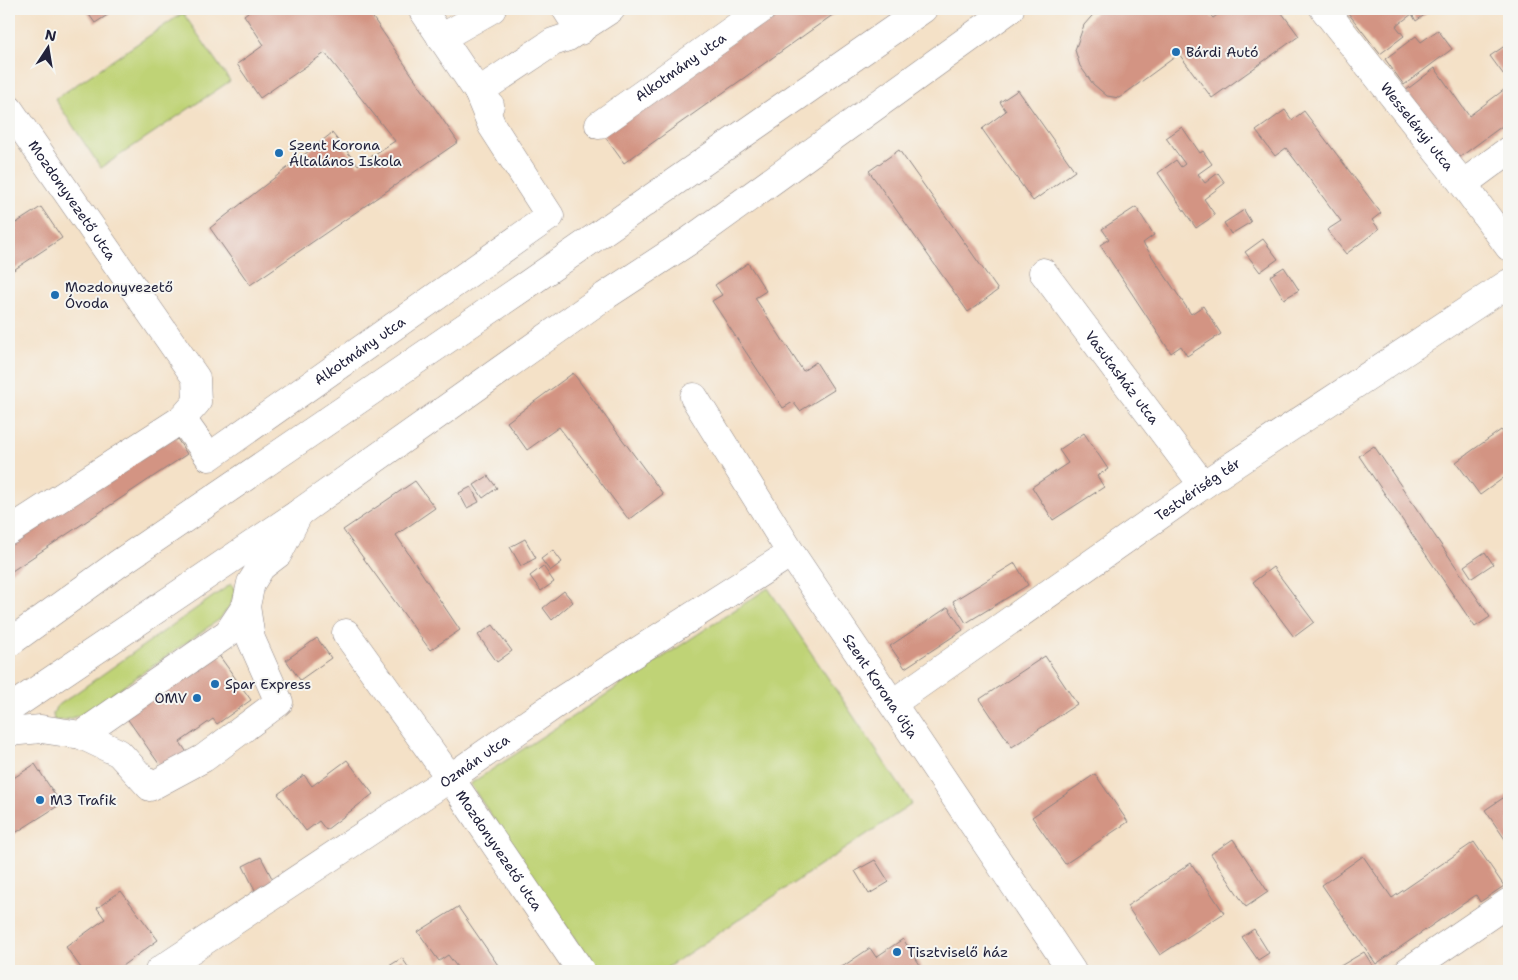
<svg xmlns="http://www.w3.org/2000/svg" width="1518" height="980" font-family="'Shantell Sans',sans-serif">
  <rect width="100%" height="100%" fill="#f6f6f2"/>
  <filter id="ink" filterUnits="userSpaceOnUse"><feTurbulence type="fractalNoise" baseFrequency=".02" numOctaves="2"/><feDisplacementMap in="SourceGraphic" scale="10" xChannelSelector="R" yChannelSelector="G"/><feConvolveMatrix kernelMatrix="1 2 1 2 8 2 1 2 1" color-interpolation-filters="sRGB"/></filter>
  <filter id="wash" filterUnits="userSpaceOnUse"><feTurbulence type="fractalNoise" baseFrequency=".0096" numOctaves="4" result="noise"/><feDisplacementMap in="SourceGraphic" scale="20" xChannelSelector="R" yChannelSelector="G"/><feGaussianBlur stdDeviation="1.12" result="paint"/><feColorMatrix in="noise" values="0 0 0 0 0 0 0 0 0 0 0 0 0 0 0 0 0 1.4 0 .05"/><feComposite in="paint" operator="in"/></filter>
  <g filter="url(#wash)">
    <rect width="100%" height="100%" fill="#f4e1c7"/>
    <g fill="#bfd376" stroke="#707a58">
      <polygon points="183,13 230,81 101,168 55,99"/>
      <path d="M231 584 235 590 231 604 220 619 85 713C75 717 64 722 54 720L53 714 56 707Z"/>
      <polygon points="768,588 912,804 662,971 596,971 470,784"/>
    </g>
    <g id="blocks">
      <g fill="#d39483">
        <polygon points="85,9 117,9 95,23"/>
        <polygon points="252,9 367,9 458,142 250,285 210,228 332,133 358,165 395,141 325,53 260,98 237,64 264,45 244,15"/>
        <polygon points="778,9 841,9 624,163 603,134"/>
        <polygon points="1098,9 1205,9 1213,18 1226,9 1279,9 1299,36 1212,98 1179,54 1119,98 1107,96 1093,84 1080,66 1075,50 1084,25"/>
        <polygon points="1345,9 1433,9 1416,21 1412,14 1396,26 1404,36 1380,54"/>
        <polygon points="1438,30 1452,49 1404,85 1385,59 1416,36 1421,42"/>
        <polygon points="1509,43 1509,82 1490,56"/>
        <polygon points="1435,68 1469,116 1509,86 1509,121 1456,160 1405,91"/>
        <polygon points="1018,90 1075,171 1033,201 982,129 1006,111 1000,102"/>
        <polygon points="1285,110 1292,120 1304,111 1381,213 1372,220 1379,229 1346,254 1327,230 1341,221 1286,148 1275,156 1256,131"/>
        <polygon points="1182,127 1200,153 1203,151 1212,164 1198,174 1205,183 1218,173 1225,183 1204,199 1215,215 1196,228 1158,173 1176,160 1181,167 1185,164 1166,138"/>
        <polygon points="899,150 998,290 968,312 869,171"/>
        <polygon points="41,207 62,238 9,273 9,212 16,223"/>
        <polygon points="1136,207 1154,235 1143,243 1191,314 1203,306 1221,334 1187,356 1181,346 1171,353 1100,245 1109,239 1102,229"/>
        <polygon points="1244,210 1251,222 1231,234 1224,223"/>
        <polygon points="1263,239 1278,259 1260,272 1245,252"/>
        <polygon points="748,263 766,291 755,298 803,371 816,362 834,390 800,411 793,402 783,408 712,301 722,295 715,285"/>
        <polygon points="1284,267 1299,290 1284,299 1270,276"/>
        <polygon points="573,373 663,494 629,520 559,427 527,450 507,422"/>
        <polygon points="1501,430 1506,436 1509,433 1509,474 1480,495 1456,462"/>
        <polygon points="1084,433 1108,469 1097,476 1104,487 1053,520 1032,487 1068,463 1059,450"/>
        <polygon points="174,434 187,454 9,573 9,545"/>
        <polygon points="1374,446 1490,617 1475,627 1359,456"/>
        <polygon points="488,476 497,488 483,498 474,485"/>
        <polygon points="415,481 435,508 396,535 460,630 430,650 343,530"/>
        <polygon points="471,487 479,502 467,508 459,493"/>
        <polygon points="525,539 536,558 521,566 510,547"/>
        <polygon points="553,550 562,562 550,571 541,559"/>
        <polygon points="1485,552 1493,564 1472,578 1464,566"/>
        <polygon points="1015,563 1028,585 966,623 953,601"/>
        <polygon points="543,566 554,582 541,591 530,576"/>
        <polygon points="1273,567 1314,622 1294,637 1253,582"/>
        <polygon points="564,591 573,602 552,620 543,608"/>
        <polygon points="948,607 963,630 905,668 890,646"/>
        <polygon points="493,625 512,651 497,662 478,635"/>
        <polygon points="317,638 331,658 300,680 286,660"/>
        <polygon points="213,647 251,700 217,724 213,719 180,742 188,754 164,771 117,704"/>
        <polygon points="1045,656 1077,704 1012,747 980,699"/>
        <polygon points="347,760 373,794 326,830 319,821 306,831 278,794 304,775 312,786"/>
        <polygon points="35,764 61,804 9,837 9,781"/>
        <polygon points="1095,774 1128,822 1065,864 1032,817"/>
        <polygon points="1509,794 1509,845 1485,810"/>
        <polygon points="1233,839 1268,892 1246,907 1211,854"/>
        <polygon points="1474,842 1504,886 1480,902 1476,895 1376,964 1322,885 1363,856 1392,898"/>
        <polygon points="261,857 274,882 256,892 243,866"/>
        <polygon points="875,860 889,882 869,894 855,871"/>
        <polygon points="1191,863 1224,913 1160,955 1127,906"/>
        <polygon points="121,891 158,940 115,971 83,971 66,947 105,919 97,908"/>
        <polygon points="458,907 502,971 460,971 448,955 439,961 418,932"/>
        <polygon points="1254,929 1269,953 1258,960 1242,937"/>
        <polygon points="903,939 924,971 836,971 870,948 876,957"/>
        <polygon points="1364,952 1376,971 1332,971"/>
        <polygon points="402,958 411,971 381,971"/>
      </g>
    </g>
  </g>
  <g filter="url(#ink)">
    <use href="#blocks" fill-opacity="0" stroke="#8b8281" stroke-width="1"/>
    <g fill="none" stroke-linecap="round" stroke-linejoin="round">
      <g stroke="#8b8281" stroke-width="29">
        <g id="minor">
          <polyline points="422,9 478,92 490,105"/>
          <polyline points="566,9 580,31"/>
          <path id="s1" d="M1324 9 1463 184 1509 247"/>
          <polyline points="441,38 492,9"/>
          <polyline points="478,92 553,42 568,37 611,9"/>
          <path id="s2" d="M9 109 196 378 197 402 182 419 9 531"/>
          <path id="s3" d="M599 125 762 9"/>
          <polyline points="1463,184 1509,150"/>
          <path id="s4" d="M1043 272 1203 485"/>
          <path id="s5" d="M694 397 791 553 1072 971"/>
          <path id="s6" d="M182 419 209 457 550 216 492 126 478 92"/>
          <path id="s7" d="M346 633 450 778 581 971"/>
          <path id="s8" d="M893 703 1203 485 1509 283"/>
          <polyline points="9,732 41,729 81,735 119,753 150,787 204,758 279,702 251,639 246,606"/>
          <polyline points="81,735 228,633 246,606 251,583 261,567 278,554 299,513"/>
          <path id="s9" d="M159 971 450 778 563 699 791 553"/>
          <polyline points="1408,971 1509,902"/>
        </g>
      </g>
      <g stroke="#8b8281" stroke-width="29">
        <g id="major">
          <polyline points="9,643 118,564 528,284 923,9"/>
          <polyline points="9,709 299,513 605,296 689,241 1010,9"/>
        </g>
      </g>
      <use href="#minor" stroke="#fff" stroke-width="28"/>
      <use href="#major" stroke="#fff" stroke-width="28"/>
    </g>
  </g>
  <g fill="#1f6fb2" stroke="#f6f6f2" stroke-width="2">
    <circle cx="1176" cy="52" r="5"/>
    <circle cx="279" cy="153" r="5"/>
    <circle cx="55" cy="295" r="5"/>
    <circle cx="215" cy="684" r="5"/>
    <circle cx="197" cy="698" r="5"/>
    <circle cx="40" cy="800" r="5"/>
    <circle cx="897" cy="952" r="5"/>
  </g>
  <g text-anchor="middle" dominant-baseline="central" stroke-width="4" stroke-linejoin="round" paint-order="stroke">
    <g font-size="14" fill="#22223b" stroke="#f6f6f2" text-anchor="start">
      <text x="1186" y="52">Bárdi Autó</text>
      <text x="289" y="145">Szent Korona<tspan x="289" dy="16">Általános Iskola</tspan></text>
      <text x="65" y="287">Mozdonyvezető<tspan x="65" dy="16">Óvoda</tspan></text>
      <text x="225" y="684">Spar Express</text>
      <text x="187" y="698" text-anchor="end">OMV</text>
      <text x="50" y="800">M3 Trafik</text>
      <text x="907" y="952">Tisztviselő ház</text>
    </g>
    <g font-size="14" fill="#22223b" stroke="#f6f6f2">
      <text stroke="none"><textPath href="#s3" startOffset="100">Alkotmány utca</textPath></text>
      <text stroke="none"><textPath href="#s1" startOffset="150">Wesselényi utca</textPath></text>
      <text stroke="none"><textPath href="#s2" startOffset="111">Mozdonyvezető utca</textPath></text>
      <text stroke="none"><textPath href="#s6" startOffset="231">Alkotmány utca</textPath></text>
      <text stroke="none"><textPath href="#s4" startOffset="132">Vasutasház utca</textPath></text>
      <text stroke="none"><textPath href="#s8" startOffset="372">Testvériség tér</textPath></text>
      <text stroke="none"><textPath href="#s5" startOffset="344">Szent Korona útja</textPath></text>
      <text stroke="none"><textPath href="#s9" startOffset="379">Ozmán utca</textPath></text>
      <text stroke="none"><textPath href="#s7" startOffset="266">Mozdonyvezető utca</textPath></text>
    </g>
  </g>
  <rect width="1518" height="980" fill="none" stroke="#f6f6f2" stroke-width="30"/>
  <g transform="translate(48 48) rotate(12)" stroke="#f6f6f2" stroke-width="4" paint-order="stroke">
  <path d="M0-4L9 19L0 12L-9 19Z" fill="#22223b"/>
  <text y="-8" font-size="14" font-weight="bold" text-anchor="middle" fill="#22223b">N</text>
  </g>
</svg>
